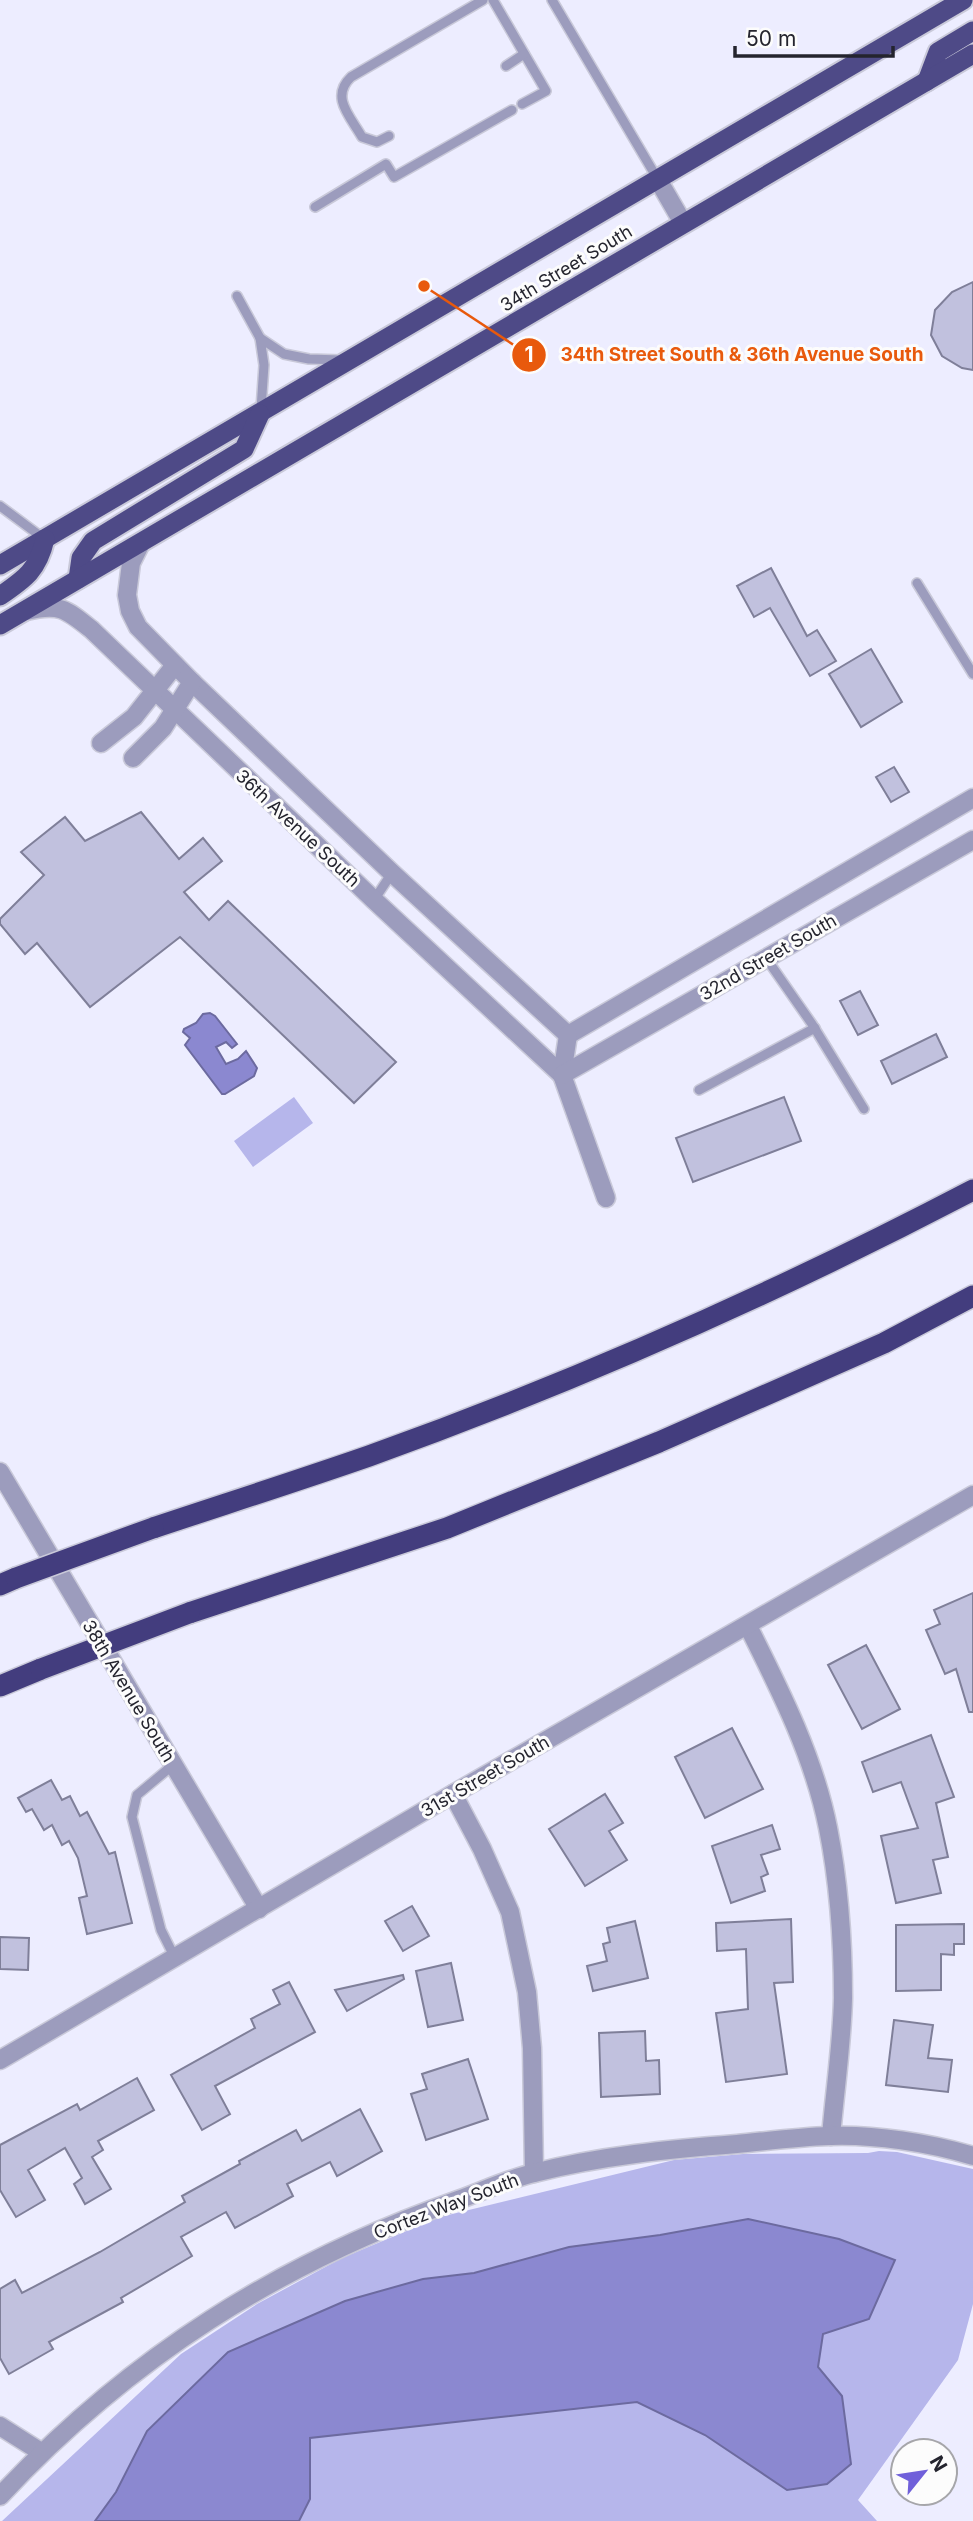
<svg xmlns="http://www.w3.org/2000/svg" width="973" height="2521" font-family="Inter,sans-serif">
  <rect width="100%" height="100%" fill="#ededff"/>
  <g fill="#b6b6eb">
    <polygon points="294,1097 313,1123 253,1167 234,1141"/>
    <polygon points="879,2151 897,2152 973,2169 973,2304 958,2360 858,2500 877,2521 299,2521 310,2499 310,2438 637,2402 705,2435 787,2490 842,2396 818,2367 823,2334 869,2319 748,2219 660,2235 569,2247 474,2273 423,2279 345,2301 228,2352 147,2431 116,2492 95,2521 2,2521 181,2354 257,2304 342,2258 440,2217 674,2160 743,2154 868,2153"/>
  </g>
  <g fill="#8b88d0" stroke="#6c6a9f" stroke-width="2">
    <polygon points="210,1013 215,1016 237,1044 232,1048 226,1042 216,1047 226,1064 238,1059 246,1051 257,1068 254,1076 225,1094 222,1094 185,1045 190,1038 183,1032 184,1029 196,1023 203,1014"/>
    <polygon points="748,2219 839,2239 895,2260 869,2319 823,2334 818,2367 842,2396 851,2464 827,2484 787,2490 705,2435 637,2402 310,2438 310,2499 299,2521 95,2521 116,2492 147,2431 228,2352 345,2301 423,2279 474,2273 569,2247 660,2235"/>
  </g>
  <g fill="#c1c1de" stroke="#7f7f99" stroke-width="2">
    <polygon points="973,282 973,370 962,368 942,356 931,335 935,310 952,292"/>
    <polygon points="771,568 807,636 817,630 836,661 810,676 770,608 754,617 737,586"/>
    <polygon points="871,649 902,702 861,727 829,674"/>
    <polygon points="894,767 909,792 891,802 876,777"/>
    <polygon points="141,812 179,859 203,838 222,861 184,892 209,920 228,901 396,1062 354,1103 180,937 90,1007 37,943 25,954 0,924 0,919 44,875 21,852 65,817 85,841"/>
    <polygon points="860,991 878,1025 858,1035 840,1001"/>
    <polygon points="936,1034 947,1057 892,1084 881,1061"/>
    <polygon points="784,1097 801,1141 693,1182 676,1138"/>
    <polygon points="973,1593 973,1712 969,1712 956,1669 945,1674 926,1630 940,1624 934,1610"/>
    <polygon points="866,1645 900,1709 862,1729 828,1665"/>
    <polygon points="732,1728 763,1789 705,1818 675,1757"/>
    <polygon points="931,1735 954,1797 936,1803 948,1857 933,1860 941,1893 896,1903 881,1836 918,1828 901,1782 873,1792 862,1762"/>
    <polygon points="51,1780 62,1800 70,1796 80,1816 87,1812 109,1854 115,1852 132,1923 87,1934 79,1898 87,1896 78,1858 69,1841 62,1845 52,1825 44,1830 32,1809 26,1812 18,1798"/>
    <polygon points="605,1794 623,1823 609,1831 627,1860 585,1886 549,1829"/>
    <polygon points="772,1825 780,1849 761,1855 768,1874 761,1877 765,1891 731,1903 712,1846"/>
    <polygon points="412,1906 429,1936 403,1951 385,1921"/>
    <polygon points="791,1919 793,1982 774,1983 787,2074 726,2082 716,2013 748,2009 746,1949 717,1951 716,1923"/>
    <polygon points="635,1921 648,1978 593,1991 587,1966 607,1961 603,1944 610,1942 607,1928"/>
    <polygon points="964,1924 964,1944 954,1944 954,1955 941,1954 941,1990 896,1991 896,1925"/>
    <polygon points="0,1937 29,1938 28,1970 0,1969"/>
    <polygon points="451,1963 463,2020 428,2027 416,1971"/>
    <polygon points="403,1975 404,1979 347,2011 335,1990"/>
    <polygon points="289,1982 315,2032 215,2086 230,2114 202,2130 171,2075 255,2028 251,2019 280,2004 273,1990"/>
    <polygon points="894,2020 933,2025 928,2058 952,2060 948,2092 886,2085"/>
    <polygon points="645,2031 646,2061 659,2060 660,2094 601,2097 599,2033"/>
    <polygon points="468,2059 488,2119 426,2140 411,2094 427,2089 422,2074"/>
    <polygon points="137,2078 154,2110 98,2141 103,2150 92,2157 111,2189 85,2204 74,2184 82,2178 65,2148 28,2170 45,2200 16,2217 0,2190 0,2145 77,2104 80,2110"/>
    <polygon points="360,2109 382,2151 337,2176 330,2162 287,2184 293,2196 235,2228 226,2212 181,2237 192,2256 121,2298 123,2302 49,2342 53,2349 9,2374 0,2358 0,2289 15,2280 22,2293 100,2252 185,2202 182,2196 240,2164 239,2161 296,2130 302,2141"/>
  </g>
  <g fill="none" stroke-linecap="round" stroke-linejoin="round">
    <g stroke="#c9c9d9" stroke-width="12">
      <g id="service">
        <polyline points="493,0 546,91 522,104"/>
        <polyline points="552,0 657,178"/>
        <polyline points="506,66 524,54"/>
        <path d="M389 136 377 142 362 137C350 116 330 97 351 77L483 0"/>
        <polyline points="315,207 386,164 394,177 512,110"/>
        <polyline points="237,296 260,338 264,365 261,409"/>
        <polyline points="260,338 284,354 309,359 341,360"/>
        <polyline points="0,506 43,538"/>
        <polyline points="917,583 973,674"/>
        <polyline points="374,900 392,873"/>
        <polyline points="766,958 812,1024 864,1109"/>
        <polyline points="699,1090 815,1028"/>
        <polyline points="173,1765 137,1795 132,1817 161,1930 175,1958"/>
      </g>
    </g>
    <g stroke="#c9c9d9" stroke-width="21">
      <g id="minor">
        <polyline points="657,178 683,223"/>
        <polyline points="141,543 131,563 127,595 130,611 138,627 192,682 392,873 568,1035"/>
        <path d="M26 611C60 603 66 609 92 630L374 900 562 1075"/>
        <polyline points="101,743 134,717 175,665"/>
        <polyline points="133,758 163,728 192,682"/>
        <polyline points="568,1035 973,798"/>
        <polyline points="568,1035 562,1075 606,1198"/>
        <polyline points="562,1075 973,840"/>
        <path d="M748 1626C780 1690 814 1757 828 1828 839 1883 843 1942 843 1998 842 2044 835 2090 831 2136"/>
        <polyline points="453,1794 482,1849 510,1912 527,1992 532,2048 534,2173"/>
        <polyline points="0,2426 41,2452"/>
        <path d="M0 2496C130 2357 279 2263 458 2200 483 2191 508 2179 534 2173 600 2156 670 2149 737 2144 768 2141 799 2137 829 2136 873 2134 931 2143 973 2156"/>
      </g>
    </g>
    <g stroke="#c9c9d9" stroke-width="21">
      <g id="tertiary">
        <polyline points="0,1472 259,1909"/>
        <polyline points="0,2060 453,1794 973,1495"/>
      </g>
    </g>
    <g stroke="#c9c9d9" stroke-width="23">
      <g id="trunk">
        <polyline points="927,81 938,52 973,31"/>
        <path d="M0 565C321 377 641 187 963 0"/>
        <polyline points="78,579 81,558 93,541 244,449 260,414"/>
        <path d="M0 596C25 579 38 570 45 539"/>
        <polyline points="0,625 973,54"/>
      </g>
    </g>
    <g stroke="#c9c9d9" stroke-width="24">
      <g id="motorway">
        <path d="M153 1528C225 1504 297 1481 369 1456 575 1382 778 1292 973 1190"/>
        <polyline points="0,1585 16,1578"/>
        <polyline points="189,1613 447,1528 659,1442 884,1343 973,1296"/>
        <polyline points="0,1686 41,1669"/>
      </g>
    </g>
    <use href="#service" stroke="#9c9cbd" stroke-width="9"/>
    <use href="#minor" stroke="#9c9cbd" stroke-width="18"/>
    <use href="#tertiary" stroke="#9c9cbd" stroke-width="18"/>
    <use href="#trunk" stroke="#4e4a87" stroke-width="19"/>
    <use href="#motorway" stroke="#433d7e" stroke-width="21"/>
    <g stroke="#c9c9d9" stroke-width="24" stroke-linecap="butt">
      <g id="motorway-bridge">
        <polyline points="16,1578 153,1528"/>
        <polyline points="41,1669 189,1613"/>
      </g>
    </g>
    <use href="#motorway-bridge" stroke="#433d7e" stroke-width="21"/>
  </g>
  <g text-anchor="middle" dominant-baseline="central" stroke-width="6" stroke-linejoin="round" paint-order="stroke">
    <g font-size="18" fill="#24242e" stroke="#fcfcfc">
      <text transform="translate(566 268) rotate(-31)">34th Street South</text>
      <text transform="translate(298 828) rotate(43)">36th Avenue South</text>
      <text transform="translate(768 957) rotate(-30)">32nd Street South</text>
      <text transform="translate(129 1691) rotate(59)">38th Avenue South</text>
      <text transform="translate(485 1776) rotate(-30)">31st Street South</text>
      <text transform="translate(446 2206) rotate(-21)">Cortez Way South</text>
    </g>
  </g>
  <path fill="none" stroke="#e8590c" stroke-width="2.5" d="M424 286L529 355"/>
  <g fill="#e8590c" stroke="#fcfcfc" stroke-width="2.5">
    <circle cx="424" cy="286" r="7"/>
    <circle cx="529" cy="355" r="18"/>
  </g>
  <g font-size="21" text-anchor="middle" font-weight="bold" fill="#fff">
    <text x="529" y="362">1</text>
  </g>
  <g font-size="19" text-anchor="middle" font-weight="bold" fill="#e8590c" stroke="#fcfcfc" stroke-width="6" stroke-linejoin="round" paint-order="stroke">
    <text x="742" y="361">34th Street South &amp; 36th Avenue South</text>
  </g>
  <g transform="translate(924 2472) rotate(60)"><circle r="33" fill="#fcfcfc" stroke="#a6a6aa" stroke-width="2"/>
  <path d="M0-5L12 26L0 18L-12 26Z" fill="#7060da"/>
  <text y="-10" font-size="19" font-weight="bold" text-anchor="middle" fill="#24242e">N</text>
  </g>
  <path d="M735 46v10h158v-10" fill="none" stroke="#24242e" stroke-width="3.5"/>
  <text x="746" y="46" font-size="21" fill="#24242e" stroke="#fcfcfc" stroke-width="5" paint-order="stroke">50 m</text>
</svg>
